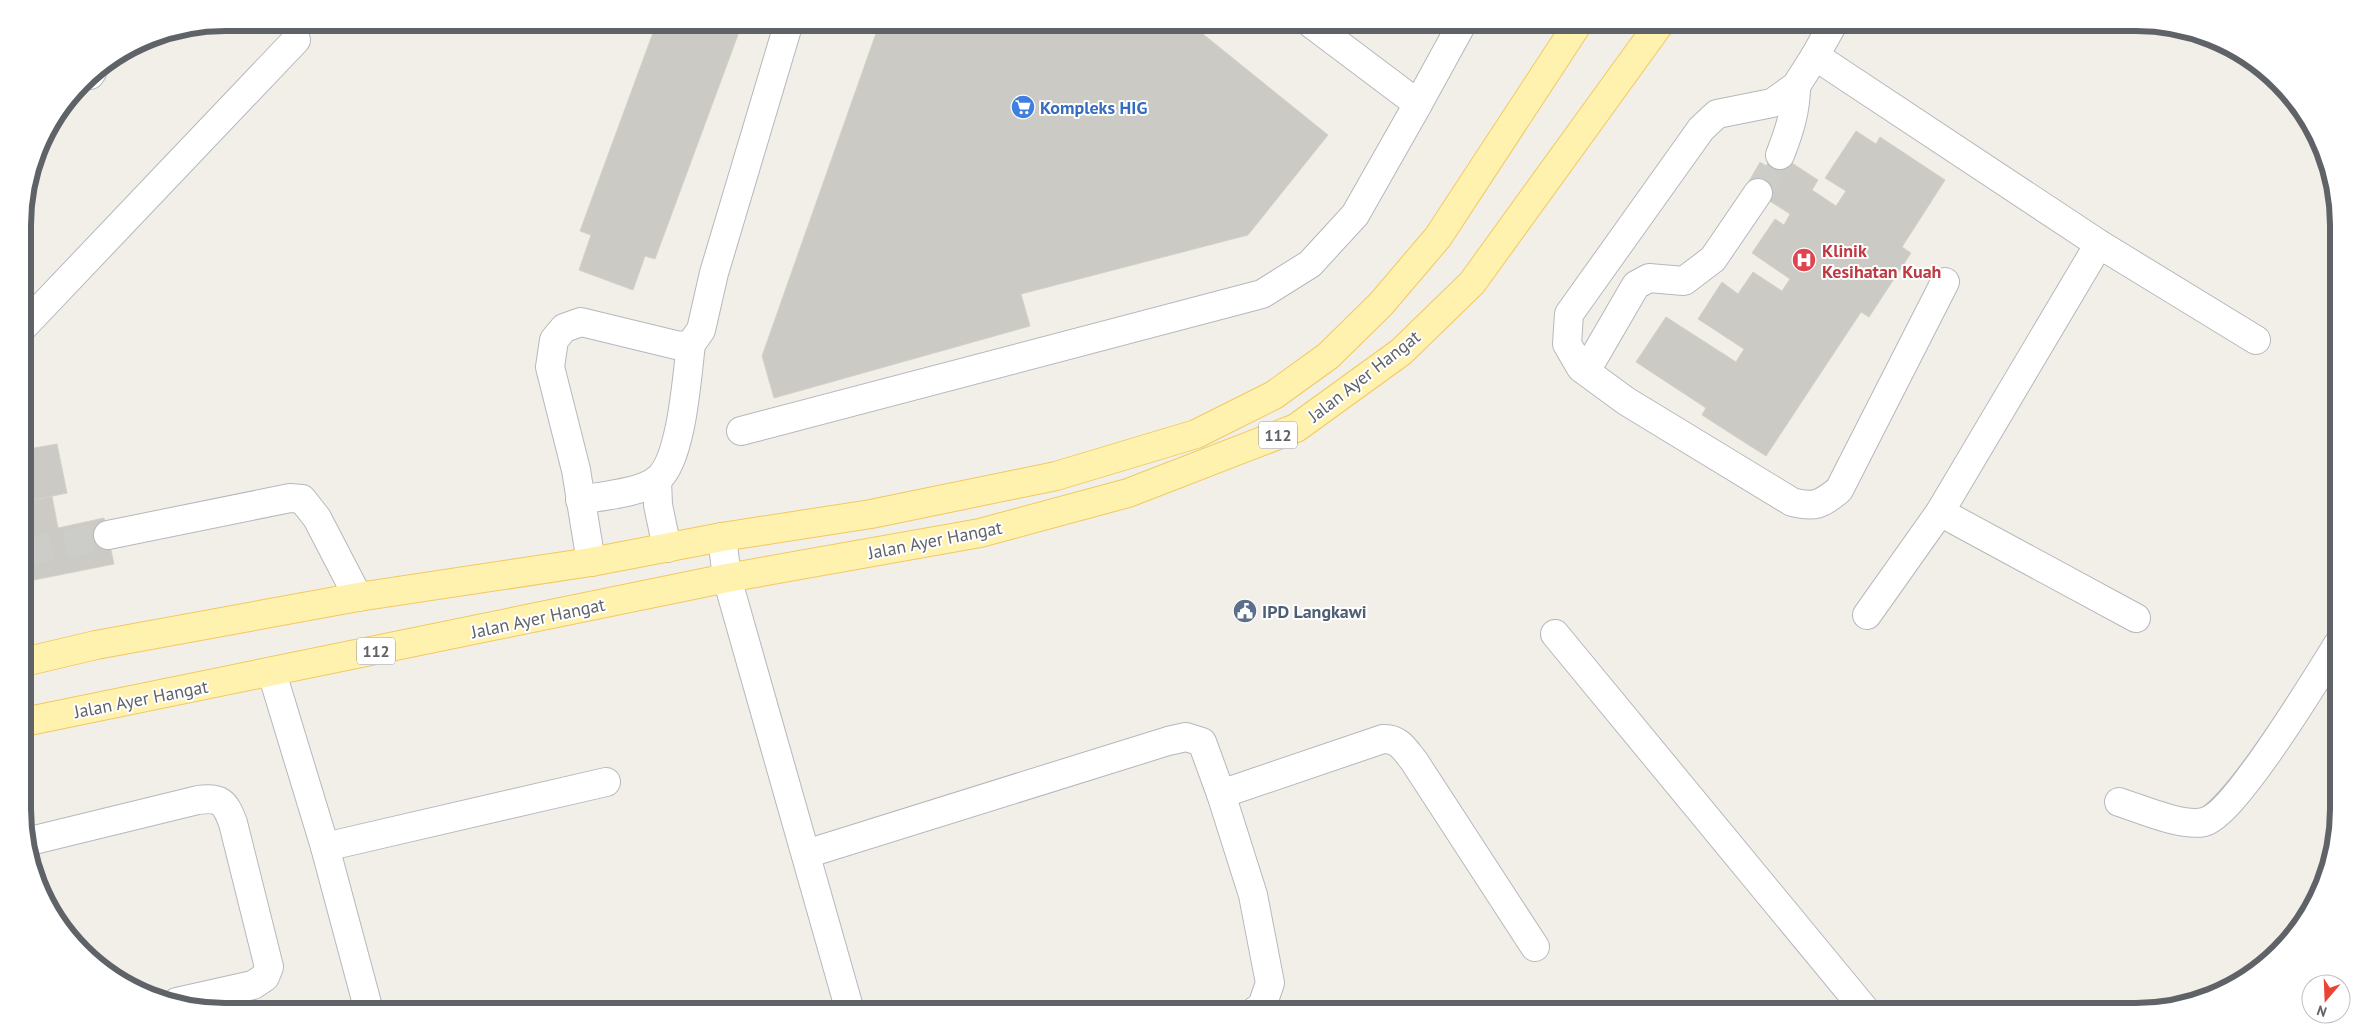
<svg xmlns="http://www.w3.org/2000/svg" width="2361" height="1034" font-family="'PT Sans',sans-serif">
  <rect width="100%" height="100%" fill="#f1efe8"/>
  <g fill="#cccac5" stroke="#d6d1c6">
    <polygon points="657,22 742,24 655,259 645,256 633,290 579,270 591,235 580,231"/>
    <polygon points="880,22 1188,22 1328,135 1248,235 1021,294 1030,326 774,398 762,356"/>
    <polygon points="1856,131 1876,144 1880,137 1945,180 1902,247 1911,253 1869,317 1861,312 1766,456 1702,415 1706,408 1636,362 1666,317 1736,362 1744,349 1698,319 1722,282 1738,294 1753,272 1782,291 1790,279 1752,253 1775,219 1784,225 1790,214 1751,189 1775,152 1818,180 1812,190 1836,206 1846,191 1825,178"/>
    <polygon points="57,444 67,493 24,502 23,450"/>
    <polygon points="52,496 58,528 104,518 114,564 24,582 24,502"/>
  </g>
  <g fill="none" stroke-linecap="round" stroke-linejoin="round">
    <g stroke="#ccccc8" stroke-width="28" stroke-dasharray="28 14" stroke-linecap="butt">
      <polyline points="1758,193 1780,155"/>
      <polyline points="24,552 108,535"/>
    </g>
    <g stroke="#b5b8bc" stroke-width="30">
      <g id="minor">
        <polyline points="1309,22 1418,104 1463,22"/>
        <polyline points="1834,22 1815,56 2099,244 2256,340"/>
        <path d="M1815 56 1796 86 1772 103 1717 114 1701 129 1569 314 1567 344 1581 368 1626 401 1792 502C1816 508 1821 504 1839 490L1945 282"/>
        <polyline points="90,75 92,72"/>
        <path d="M1780 155C1789 132 1796 111 1796 86"/>
        <polyline points="23,327 296,40"/>
        <polyline points="1586,371 1636,285 1649,278 1684,281 1713,259 1758,193"/>
        <polyline points="741,431 1262,294 1310,264 1355,215 1418,104"/>
        <polyline points="657,480 658,505 667,548"/>
        <path d="M580 500C601 496 642 493 658 479 682 459 687 375 691 344"/>
        <polyline points="1940,512 2136,618"/>
        <polyline points="108,535 290,498 302,499 317,518 358,597"/>
        <polyline points="722,537 727,578 850,1011"/>
        <polyline points="591,562 576,470 550,367 554,340 564,328 581,322 680,346 691,344 701,330 714,273 789,22"/>
        <polyline points="1867,615 1940,512 2099,244"/>
        <polyline points="1555,634 1866,1011"/>
        <polyline points="272,673 325,847 369,1011"/>
        <path d="M1221 794 1383 739C1399 738 1405 750 1414 761L1535 947"/>
        <path d="M2119 802C2141 809 2182 827 2204 822 2234 815 2318 676 2338 644"/>
        <path d="M26 842 198 800C221 797 225 802 233 823L269 967 265 977 253 985 177 1002"/>
        <polyline points="325,847 606,782"/>
        <polyline points="806,854 1168,741 1186,737 1202,742 1221,794 1253,895 1270,983 1262,1006 1255,1011"/>
      </g>
    </g>
    <g stroke="#f2c960" stroke-width="30">
      <g id="major">
        <polyline points="24,662 96,645 358,597 591,562 722,537 871,514 1056,476 1196,434 1274,395 1328,356 1381,304 1438,237 1579,22"/>
        <polyline points="24,722 727,578 980,533 1128,493 1296,428 1401,352 1472,283 1661,22"/>
      </g>
    </g>
    <use href="#minor" stroke="#fff" stroke-width="28"/>
    <use href="#major" stroke="#fff2af" stroke-width="28"/>
  </g>
  <defs>
    <g id="supermarket-disc" transform="scale(1.25)"><circle r="9.5" fill="#3f7fe0" stroke="#fff"/><path d="M-6-5.5h2.5l.6 2H6L4.5 2H-2.5L-4.4-4H-6ZM-1.5 3.2a1.3 1.3 0 1 0 .1 0ZM3 3.2a1.3 1.3 0 1 0 .1 0Z" fill="#fff"/></g>
    <g id="hospital-disc" transform="scale(1.25)"><circle r="9.5" fill="#e0444e" stroke="#fff"/><path d="M-5-5h3v3.5h4V-5h3V5h-3V1.5h-4V5h-3Z" fill="#fff"/></g>
    <g id="civic-disc" transform="scale(1.25)"><circle r="9.5" fill="#5c6f8a" stroke="#fff"/><path d="M-.6-6.5H3V-4.5H.6V-3L4-1V1h2V6H-6V1h2V-1L-.6-3ZM-1.2 2.5V6h2.4V2.5Z" fill="#fff"/></g>
  </defs>
  <g fill-rule="evenodd">
    <use href="#supermarket-disc" x="1023" y="107"/>
    <use href="#hospital-disc" x="1804" y="260"/>
    <use href="#civic-disc" x="1245" y="611"/>
  </g>
  <g text-anchor="middle" dominant-baseline="central" stroke-width="4" stroke-linejoin="round" paint-order="stroke">
    <g fill="#fff" stroke="#8f9295" stroke-width="1">
      <rect x="1259" y="421.5" width="38" height="27" rx="4"/>
      <rect x="357" y="637.5" width="38" height="27" rx="4"/>
    </g>
    <g font-size="16" font-weight="bold" fill="#5f6368">
      <text x="1278" y="435">112</text>
      <text x="376" y="651">112</text>
    </g>
    <g font-size="18" font-weight="bold" fill="#366cbe" stroke="#fff" text-anchor="start">
      <text x="1040" y="107">Kompleks HIG</text>
    </g>
    <g font-size="18" font-weight="bold" fill="#be3a42" stroke="#fff" text-anchor="start">
      <text x="1822" y="250">Klinik<tspan x="1822" dy="21">Kesihatan Kuah</tspan></text>
    </g>
    <g font-size="18" fill="#5f6368" stroke="#fff">
      <text transform="translate(1364 376) rotate(-38)">Jalan Ayer Hangat</text>
      <text transform="translate(935 540) rotate(-11)">Jalan Ayer Hangat</text>
      <text transform="translate(538 618) rotate(-12)">Jalan Ayer Hangat</text>
      <text transform="translate(141 699) rotate(-11)">Jalan Ayer Hangat</text>
    </g>
    <g font-size="18" font-weight="bold" fill="#4e5e75" stroke="#fff" text-anchor="start">
      <text x="1262" y="611">IPD Langkawi</text>
    </g>
  </g>
  <path d="M0 0H2361V1034H0ZM225 31H2136A194 194 0 0 1 2330 225V809A194 194 0 0 1 2136 1003H225A194 194 0 0 1 31 809V225A194 194 0 0 1 225 31Z" fill="#fff" fill-rule="evenodd"/>
  <path fill="none" stroke="#5f6368" stroke-width="6" d="M225 31H2136A194 194 0 0 1 2330 225V809A194 194 0 0 1 2136 1003H225A194 194 0 0 1 31 809V225A194 194 0 0 1 225 31Z"/>
  <g transform="translate(2326 999) rotate(199)"><circle r="24" fill="#ffffff" stroke="#bfc1c3"/>
  <path d="M0-4L9 19L0 12L-9 19Z" fill="#ea4335"/>
  <text y="-8" font-size="14" font-weight="bold" text-anchor="middle" fill="#5f6368">N</text>
  </g>
</svg>
